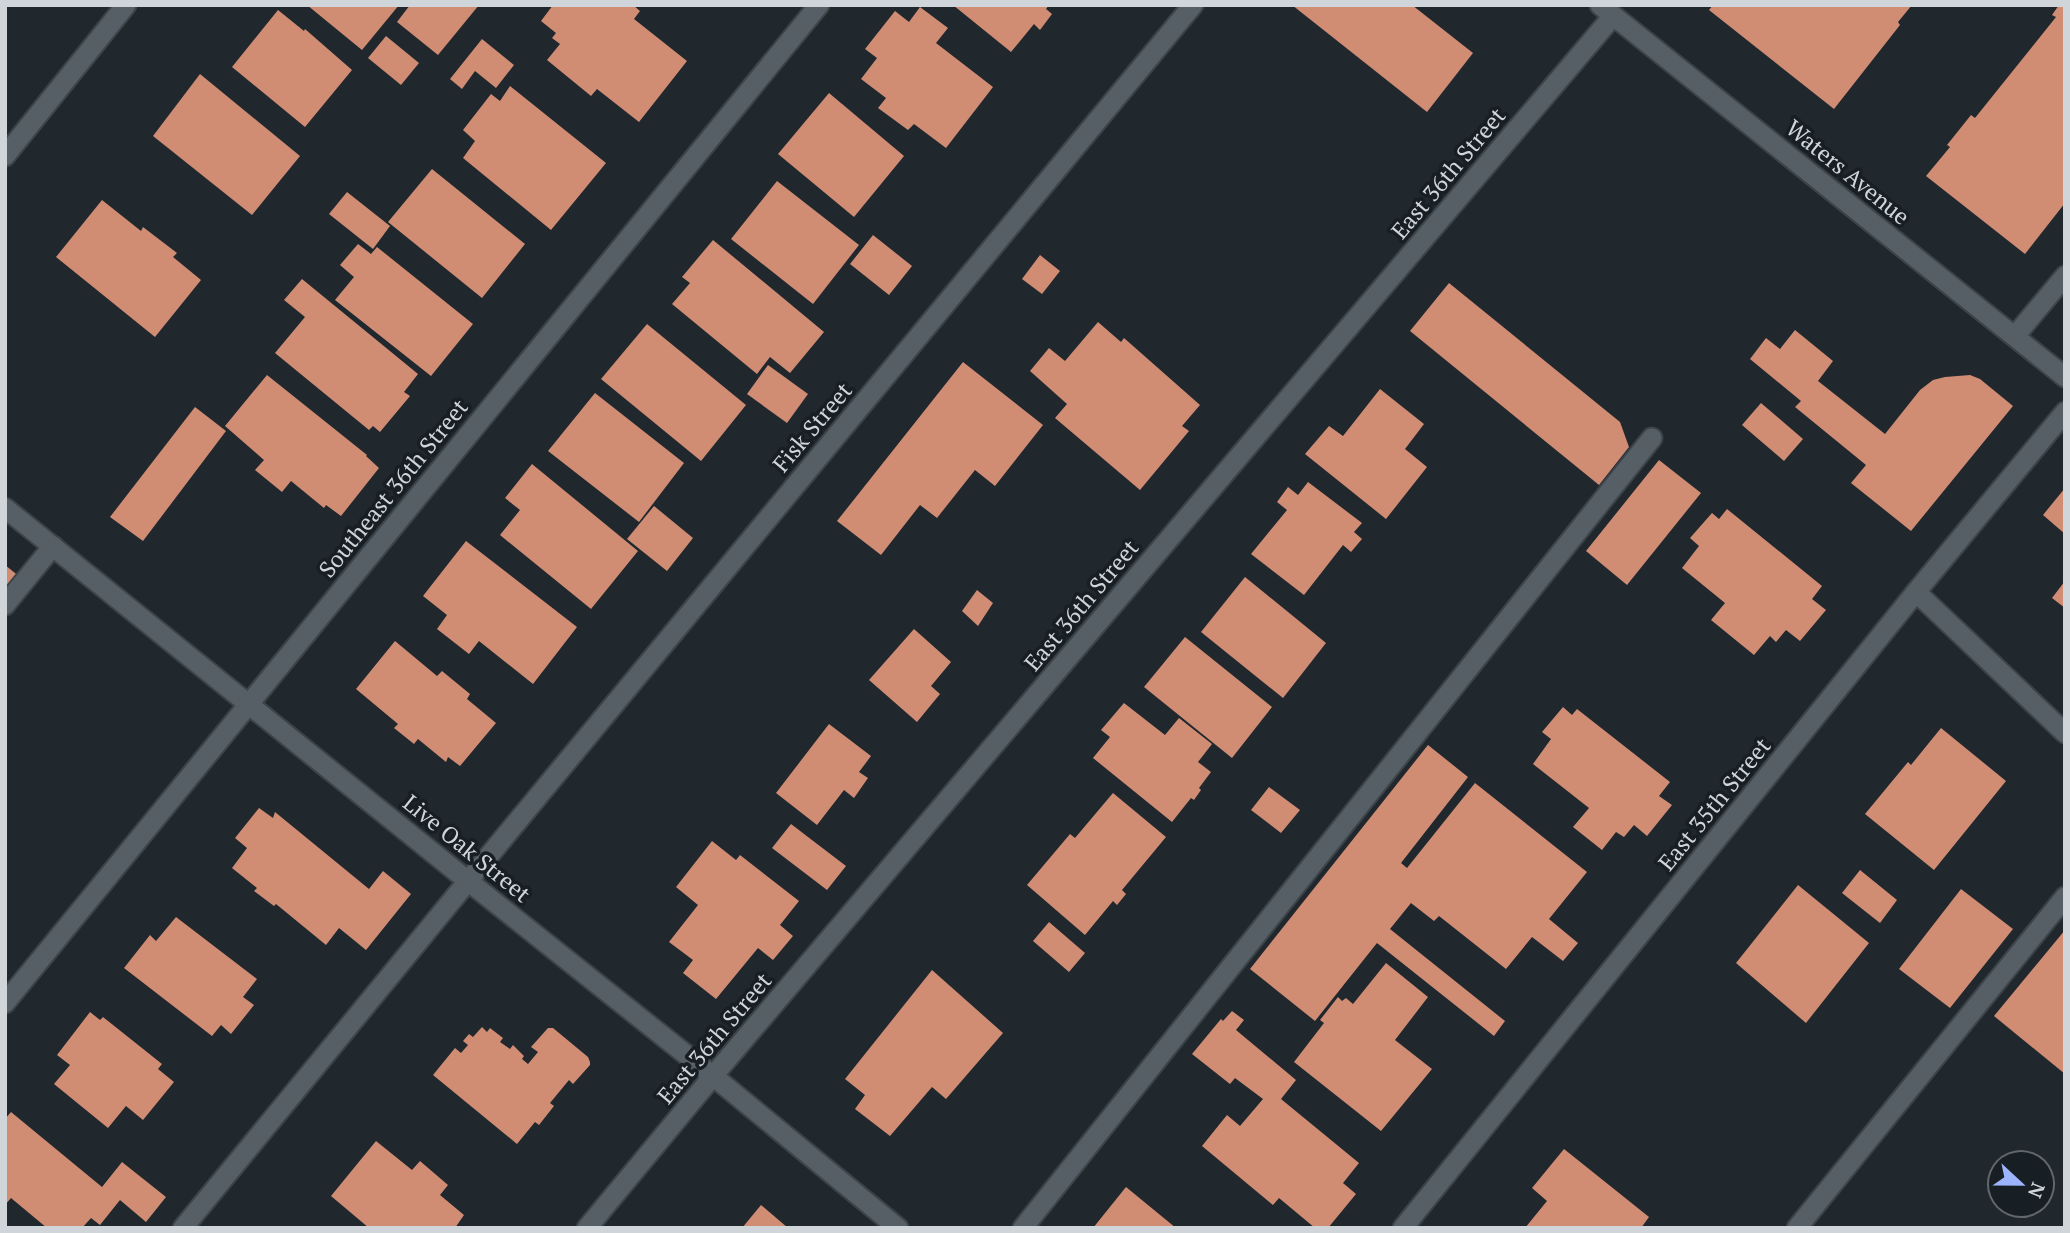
<svg xmlns="http://www.w3.org/2000/svg" width="2070" height="1233" font-family="'PT Serif',serif">
  <rect width="100%" height="100%" fill="#20282e"/>
  <g fill="#d18c74">
    <polygon points="307,5 399,5 362,50"/>
    <polygon points="410,5 479,5 438,55 397,22"/>
    <polygon points="553,5 633,5 640,11 634,19 687,61 639,122 597,89 591,96 547,60 560,44 552,38 556,33 541,21"/>
    <polygon points="953,5 1049,5 1046,9 1052,14 1040,30 1034,24 1011,52"/>
    <polygon points="1292,5 1412,5 1473,53 1427,112"/>
    <polygon points="1713,5 1912,5 1898,22 1900,25 1834,109 1709,10"/>
    <polygon points="2059,5 2065,5 2065,203 2025,254 1926,176 1950,147 1947,145 1971,115 1975,118 2056,17 2052,15"/>
    <polygon points="920,7 948,28 936,43 993,87 946,148 914,124 908,130 878,108 886,98 861,79 877,58 865,49 895,11 909,22"/>
    <polygon points="278,10 304,31 305,29 352,70 305,127 232,67"/>
    <polygon points="386,36 419,63 401,85 368,58"/>
    <polygon points="482,39 514,65 496,88 475,71 462,89 450,79"/>
    <polygon points="200,74 300,156 252,215 153,136"/>
    <polygon points="510,86 606,163 551,230 463,158 475,141 463,130 491,94 500,101"/>
    <polygon points="829,93 904,156 854,217 778,154"/>
    <polygon points="432,169 525,244 482,298 388,222"/>
    <polygon points="777,181 859,245 813,304 731,239"/>
    <polygon points="347,192 390,226 373,249 329,214"/>
    <polygon points="102,200 141,231 143,227 177,253 173,257 201,280 155,337 56,257"/>
    <polygon points="873,235 912,266 889,295 850,264"/>
    <polygon points="713,240 824,332 790,373 770,357 757,374 672,304 690,283 682,277"/>
    <polygon points="358,244 371,254 377,247 473,324 431,376 335,300 354,277 340,265"/>
    <polygon points="1040,255 1060,271 1042,294 1022,279"/>
    <polygon points="302,279 418,374 404,392 410,396 380,432 373,426 369,430 275,353 305,317 284,300"/>
    <polygon points="1449,283 1620,422 1629,447 1599,485 1410,331"/>
    <polygon points="1098,322 1121,342 1124,338 1200,405 1182,426 1189,431 1140,490 1055,418 1067,404 1030,371 1049,348 1065,361"/>
    <polygon points="647,324 746,405 701,461 601,379"/>
    <polygon points="1795,330 1833,361 1818,381 1885,434 1920,390 1933,380 1945,377 1970,375 1980,379 2013,406 1911,531 1851,483 1866,465 1795,407 1801,401 1750,359 1766,338 1780,349"/>
    <polygon points="963,362 1043,425 995,486 975,470 937,518 920,505 881,555 837,521"/>
    <polygon points="768,365 808,394 787,423 747,394"/>
    <polygon points="267,375 367,455 366,456 379,468 341,516 326,505 324,508 291,481 282,492 255,470 264,460 225,426"/>
    <polygon points="1380,389 1424,424 1405,449 1427,467 1386,519 1305,454 1329,426 1343,436"/>
    <polygon points="595,393 684,463 639,522 548,451"/>
    <polygon points="1761,403 1803,439 1784,461 1742,425"/>
    <polygon points="195,407 226,431 143,541 110,517"/>
    <polygon points="1659,460 1701,493 1627,585 1586,551"/>
    <polygon points="532,464 638,551 591,609 500,535 520,510 505,498"/>
    <polygon points="1308,482 1362,523 1354,532 1362,539 1351,552 1343,545 1304,595 1251,554 1287,510 1277,502 1288,487 1298,495"/>
    <polygon points="2065,488 2065,534 2043,515"/>
    <polygon points="654,506 693,538 667,571 627,539"/>
    <polygon points="1727,509 1822,586 1812,599 1826,610 1800,641 1786,630 1776,642 1770,636 1754,655 1711,620 1725,603 1682,568 1699,546 1690,538 1712,513 1719,519"/>
    <polygon points="466,541 577,627 533,684 479,641 469,654 437,629 447,615 423,596"/>
    <polygon points="5,565 20,577 5,595"/>
    <polygon points="1245,577 1326,643 1283,698 1201,632"/>
    <polygon points="2065,581 2065,608 2052,598"/>
    <polygon points="977,590 993,603 978,626 962,611"/>
    <polygon points="914,629 951,662 931,686 940,694 917,722 869,680"/>
    <polygon points="1185,637 1272,707 1232,758 1144,687"/>
    <polygon points="395,641 437,676 442,671 470,694 467,699 496,723 460,766 448,757 446,762 418,739 414,744 394,728 398,724 356,689"/>
    <polygon points="1124,703 1165,735 1179,718 1212,744 1198,762 1211,772 1199,788 1201,790 1194,800 1191,798 1172,822 1093,758 1110,737 1101,730"/>
    <polygon points="1563,707 1572,715 1577,709 1670,782 1659,796 1672,805 1647,836 1634,825 1624,837 1616,832 1602,850 1573,827 1589,808 1533,764 1551,739 1542,732"/>
    <polygon points="829,724 871,756 859,772 868,778 854,798 844,790 817,825 776,793"/>
    <polygon points="1941,728 2006,781 1934,870 1865,814 1908,762 1911,765"/>
    <polygon points="1428,745 1468,777 1401,863 1407,868 1475,783 1587,872 1549,919 1578,943 1563,961 1532,937 1506,969 1439,916 1434,921 1411,903 1390,929 1505,1021 1494,1036 1377,943 1315,1021 1250,969"/>
    <polygon points="1269,787 1300,810 1281,833 1251,810"/>
    <polygon points="1113,793 1166,837 1122,890 1126,894 1117,905 1113,901 1085,935 1027,885 1070,834 1075,838"/>
    <polygon points="259,808 273,818 275,812 369,889 383,871 411,894 366,950 339,928 326,945 276,904 274,906 254,891 257,888 232,868 247,848 235,838"/>
    <polygon points="791,824 846,866 827,890 772,848"/>
    <polygon points="712,841 736,860 740,855 799,901 780,925 793,936 773,960 758,948 716,999 683,973 693,960 669,942 698,905 676,887"/>
    <polygon points="1860,870 1897,900 1880,923 1842,893"/>
    <polygon points="1798,885 1869,943 1806,1023 1736,963"/>
    <polygon points="1961,889 2013,929 1950,1008 1899,969"/>
    <polygon points="176,917 257,979 243,997 254,1005 231,1034 221,1025 212,1036 124,968 150,935 156,941"/>
    <polygon points="1049,922 1085,953 1069,972 1033,941"/>
    <polygon points="2065,930 2065,1074 1994,1016"/>
    <polygon points="1386,963 1428,997 1395,1040 1432,1069 1381,1131 1294,1062 1324,1023 1320,1020 1338,997 1342,1001 1346,998 1353,1004"/>
    <polygon points="932,970 1003,1033 946,1099 932,1087 890,1136 855,1109 865,1095 845,1079"/>
    <polygon points="1232,1011 1244,1020 1236,1030 1296,1080 1281,1099 1359,1163 1343,1183 1356,1194 1328,1228 1315,1228 1279,1198 1273,1205 1202,1146 1227,1115 1240,1126 1263,1099 1235,1078 1230,1084 1192,1054 1221,1019 1223,1021"/>
    <polygon points="90,1012 100,1020 103,1017 162,1064 158,1069 174,1082 143,1120 126,1106 108,1128 54,1084 70,1065 57,1055"/>
    <polygon points="482,1027 487,1032 490,1028 503,1038 500,1042 510,1049 513,1045 524,1056 522,1059 528,1064 538,1052 531,1047 548,1028 553,1028 588,1057 590,1062 590,1065 573,1084 569,1080 550,1103 554,1106 539,1125 535,1122 517,1144 433,1075 455,1048 461,1053 468,1045 463,1041 469,1034 473,1037"/>
    <polygon points="11,1112 102,1187 122,1162 166,1197 146,1222 120,1200 100,1225 91,1218 82,1228 47,1228 11,1198 5,1205 5,1119"/>
    <polygon points="376,1141 412,1170 420,1161 448,1185 440,1195 464,1215 455,1228 369,1228 331,1196"/>
    <polygon points="1564,1149 1649,1217 1641,1228 1525,1228 1547,1201 1532,1188"/>
    <polygon points="1126,1187 1176,1228 1093,1228"/>
    <polygon points="761,1205 788,1228 742,1228"/>
  </g>
  <g fill="none" stroke-linecap="round" stroke-linejoin="round">
    <g stroke="#3d4449" stroke-width="23">
      <g id="service">
        <polyline points="1916,592 2065,733"/>
        <polyline points="5,605 53,546"/>
        <polyline points="183,1228 468,881"/>
        <polyline points="1023,1228 1652,438"/>
        <polyline points="1797,1228 2065,897"/>
      </g>
    </g>
    <g stroke="#3d4449" stroke-width="23">
      <g id="minor">
        <polyline points="2015,336 2065,276"/>
        <polyline points="5,508 468,881 713,1076 898,1228"/>
        <polyline points="468,881 1193,5"/>
        <polyline points="5,1003 819,5"/>
        <polyline points="587,1228 713,1076 1613,16"/>
        <polyline points="1403,1228 1916,592 2065,412"/>
      </g>
    </g>
    <g stroke="#3d4449" stroke-width="23">
      <g id="secondary">
        <polyline points="1600,5 2065,377"/>
        <polyline points="5,156 126,5"/>
      </g>
    </g>
    <use href="#service" stroke="#565f66" stroke-width="19"/>
    <use href="#minor" stroke="#565f66" stroke-width="19"/>
    <use href="#secondary" stroke="#565f66" stroke-width="19"/>
  </g>
  <g text-anchor="middle" dominant-baseline="central" stroke-width="7" stroke-linejoin="round" paint-order="stroke">
    <g font-size="23" fill="#d0d5d9" stroke="#171e24">
      <text transform="translate(1848 172) rotate(39)">Waters Avenue</text>
      <text transform="translate(1448 173) rotate(-50)">East 36th Street</text>
      <text transform="translate(812 427) rotate(-50)">Fisk Street</text>
      <text transform="translate(393 488) rotate(-51)">Southeast 36th Street</text>
      <text transform="translate(1081 605) rotate(-50)">East 36th Street</text>
      <text transform="translate(1714 804) rotate(-51)">East 35th Street</text>
      <text transform="translate(467 848) rotate(39)">Live Oak Street</text>
      <text transform="translate(714 1038) rotate(-50)">East 36th Street</text>
    </g>
  </g>
  <rect width="2070" height="1233" fill="none" stroke="#d0d5d9" stroke-width="14"/>
  <g transform="translate(2021 1184) rotate(112)"><circle r="33" fill="#171e24" stroke="#61676c" stroke-width="2"/>
  <path d="M0-5L12 26L0 18L-12 26Z" fill="#9cb4fd"/>
  <text y="-10" font-size="19" font-weight="bold" text-anchor="middle" fill="#d0d5d9">N</text>
  </g>
</svg>
